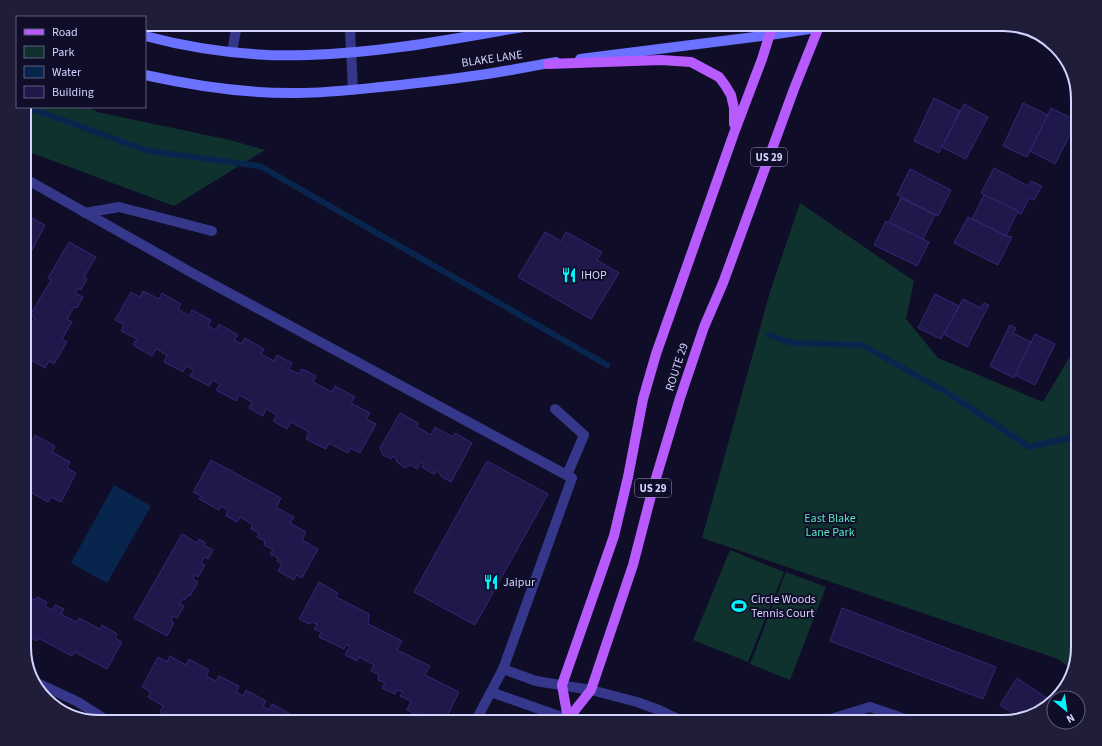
<svg xmlns="http://www.w3.org/2000/svg" width="1102" height="746" font-family="'Source Sans 3',sans-serif">
  <rect width="100%" height="100%" fill="#100d28"/>
  <g fill="#10322f">
    <polygon points="24,107 88,107 97,112 230,140 265,150 174,206 24,150"/>
    <polygon points="800,203 914,281 906,319 938,358 1043,402 1069,358 1078,354 1078,647 1071,669 1058,659 702,538 770,292"/>
    <polygon points="730,550 784,572 748,662 693,640"/>
    <polygon points="786,572 826,587 790,680 750,664"/>
  </g>
  <polygon fill="#08264d" points="114,485 151,506 107,583 71,563"/>
  <g fill="none" stroke-linecap="round" stroke-linejoin="round">
    <g stroke="#08264d" stroke-width="6">
      <polyline points="26,107 149,151 260,166 607,365"/>
      <polyline points="769,335 792,343 862,345 948,393 1029,447 1078,436"/>
    </g>
  </g>
  <g fill="#1f184a" stroke="#332878">
    <polygon points="934,98 960,111 939,153 914,141"/>
    <polygon points="1023,103 1048,115 1027,157 1003,146"/>
    <polygon points="964,104 988,117 966,159 942,147"/>
    <polygon points="1051,108 1077,121 1055,164 1030,151"/>
    <polygon points="994,168 1028,186 1031,181 1042,186 1034,200 1029,198 1021,214 981,193"/>
    <polygon points="910,169 951,190 938,216 897,195"/>
    <polygon points="984,195 1018,211 1006,236 972,219"/>
    <polygon points="901,198 935,215 923,239 889,222"/>
    <polygon points="26,215 45,225 28,258 24,256 24,217"/>
    <polygon points="968,217 1006,236 1012,237 998,265 954,243"/>
    <polygon points="886,221 929,242 917,266 874,245"/>
    <polygon points="545,232 561,241 566,232 602,252 597,260 619,273 591,319 518,277"/>
    <polygon points="69,242 96,257 84,277 87,279 81,290 78,288 75,293 83,297 77,308 74,307 67,319 72,322 62,339 67,342 54,364 49,361 45,368 24,356 24,336 35,318 30,315 51,280 48,278"/>
    <polygon points="143,291 159,299 162,293 181,304 178,309 189,316 192,310 211,320 208,326 216,330 219,324 238,335 234,340 242,344 245,338 264,349 261,354 274,361 277,355 292,363 289,369 299,374 302,369 316,376 313,382 332,392 335,386 355,397 351,403 370,413 366,419 376,424 360,453 351,448 348,453 329,443 326,449 306,439 309,432 291,422 287,429 273,421 277,415 266,409 263,416 249,408 252,402 239,395 236,401 216,390 220,384 213,380 209,386 190,376 194,370 186,366 183,372 164,362 167,355 156,349 152,356 133,345 137,339 121,331 124,325 115,320 131,292 140,297"/>
    <polygon points="935,294 959,306 941,339 918,328"/>
    <polygon points="963,299 981,308 984,303 989,305 967,347 944,334"/>
    <polygon points="1010,325 1016,328 1013,333 1031,342 1014,378 990,366"/>
    <polygon points="1035,334 1055,344 1035,385 1015,375"/>
    <polygon points="400,413 418,423 417,427 431,435 435,427 453,437 455,433 472,443 451,482 442,477 438,471 433,474 422,467 424,464 421,462 417,469 410,465 405,468 397,462 396,459 393,456 391,459 383,455 380,448"/>
    <polygon points="35,435 55,446 52,452 70,462 67,468 76,473 61,502 51,497 48,502 30,492 26,499 24,498 24,437 32,441"/>
    <polygon points="211,460 281,498 276,507 294,517 290,523 306,532 302,540 318,549 302,578 296,575 294,580 278,571 282,564 277,561 278,558 270,554 273,550 264,545 265,541 257,537 259,533 251,529 252,524 240,517 237,522 226,516 228,510 221,506 219,510 199,499 201,496 193,492"/>
    <polygon points="487,461 548,494 475,625 414,592"/>
    <polygon points="182,534 197,543 199,539 206,543 204,545 213,550 208,559 204,557 201,563 205,565 198,577 195,575 193,579 198,582 190,596 188,595 185,600 183,599 179,604 184,606 177,618 173,616 171,621 174,623 167,636 134,618"/>
    <polygon points="319,582 338,593 336,597 369,614 368,624 402,641 397,650 430,666 425,675 459,692 444,722 430,722 431,718 419,712 417,715 407,710 411,701 400,696 403,692 397,690 395,694 382,688 385,683 378,680 379,675 371,671 374,665 359,657 357,661 345,655 350,646 346,645 344,649 319,637 321,632 314,629 317,624 312,622 309,624 299,619"/>
    <polygon points="24,590 31,593 29,597 34,600 37,597 47,602 45,606 52,610 55,605 64,609 61,614 76,622 79,618 100,629 102,625 117,634 115,638 122,642 107,669 75,652 72,656 38,638 37,641 24,634"/>
    <polygon points="842,608 996,667 983,699 830,641"/>
    <polygon points="170,656 186,665 189,659 209,670 206,676 216,681 219,676 239,686 236,692 243,696 246,690 266,701 263,706 269,710 272,704 292,715 289,721 291,722 193,722 183,717 180,722 178,722 160,712 163,706 148,697 151,692 142,687 158,657 167,662"/>
    <polygon points="1017,678 1051,701 1036,714 1020,718 1000,705"/>
  </g>
  <g fill="none" stroke-linecap="round" stroke-linejoin="round">
    <g stroke="#35378b" stroke-width="10">
      <polyline points="351,24 350,30 353,90"/>
      <polyline points="24,178 194,274 572,478 503,669 475,722"/>
      <polyline points="85,213 119,207 212,231"/>
      <polyline points="555,409 584,435 567,475"/>
      <polyline points="33,681 78,702 109,722"/>
    </g>
    <g stroke="#35378b" stroke-width="10">
      <polyline points="232,52 237,24"/>
      <polyline points="503,669 536,681 591,690 637,702 659,710 684,722"/>
      <polyline points="491,692 576,722"/>
      <polyline points="824,721 870,707 914,722"/>
    </g>
    <g stroke="#6b72ff" stroke-width="10">
      <path d="M145 36C198 50 253 57 308 55 386 53 463 37 540 24"/>
      <polyline points="580,59 770,35 842,24"/>
      <path d="M145 75C195 86 246 94 298 93 329 93 360 89 391 86 427 82 464 78 499 72 518 69 537 65 556 62"/>
    </g>
    <g stroke="#b75bff" stroke-width="10">
      <polyline points="548,64 661,60 691,62 719,77 725,85 731,95 734,108 734,124"/>
      <polyline points="568,719 562,685 614,536 628,477 643,399 656,354 734,133 762,59 773,24"/>
      <polyline points="567,722 568,719 591,690 633,565 653,488 680,398 704,327 723,283 794,89 820,24"/>
    </g>
  </g>
  <defs>
    <g id="restaurant-bare" transform="scale(1.2)"><path d="M-5-6h1v4h1v-4h1v4h1v-4h1v5L-1.5 .5V6h-2V.5L-5-1ZM5-6V6H3V1.5H1.5Q1.5-4 5-6Z" fill="#00f6ff" stroke="#100d28" stroke-width="2.5" paint-order="stroke"/></g>
    <g id="stadium-bare" transform="scale(1.2)"><path d="M0-5a6.5 5 0 1 0 0 10a6.5 5 0 1 0 0-10ZM-3.5-1.8h7v3.6h-7Z" fill="#00f6ff" stroke="#100d28" stroke-width="2.5" paint-order="stroke"/></g>
  </defs>
  <g fill-rule="evenodd">
    <use href="#restaurant-bare" x="569" y="275"/>
    <use href="#restaurant-bare" x="491" y="582"/>
    <use href="#stadium-bare" x="739" y="606"/>
  </g>
  <g text-anchor="middle" dominant-baseline="central" stroke-width="4" stroke-linejoin="round" paint-order="stroke">
    <g fill="#100d28" stroke="#9b98be" stroke-width="1">
      <rect x="751" y="148" width="36" height="18" rx="3"/>
      <rect x="635" y="479" width="36" height="18" rx="3"/>
    </g>
    <g font-size="11" font-weight="bold" fill="#d6d4ff">
      <text x="769" y="157">US 29</text>
      <text x="653" y="488">US 29</text>
    </g>
    <g font-size="12" fill="#d6d4ff" stroke="#100d28">
      <text transform="translate(492 59) rotate(-8)">BLAKE LANE</text>
      <text transform="translate(677 367) rotate(-72)">ROUTE 29</text>
    </g>
    <g font-size="12" fill="#d6d4ff" stroke="#100d28" text-anchor="start">
      <text x="581" y="275">IHOP</text>
      <text x="503" y="582">Jaipur</text>
      <text x="751" y="599">Circle Woods<tspan x="751" dy="14">Tennis Court</tspan></text>
    </g>
    <g font-size="12" fill="#56e9bb" stroke="#100d28">
      <text x="830" y="518">East Blake<tspan x="830" dy="14">Lane Park</tspan></text>
    </g>
  </g>
  <path d="M0 0H1102V746H0ZM99 31H1003A68 68 0 0 1 1071 99V647A68 68 0 0 1 1003 715H99A68 68 0 0 1 31 647V99A68 68 0 0 1 99 31Z" fill="#201d39" fill-rule="evenodd"/>
  <path fill="none" stroke="#d6d4ff" stroke-width="2" d="M99 31H1003A68 68 0 0 1 1071 99V647A68 68 0 0 1 1003 715H99A68 68 0 0 1 31 647V99A68 68 0 0 1 99 31Z"/>
  <rect x="16" y="16" width="130" height="92" fill="#100d28" stroke="#5f5d7e"/>
  <rect x="24" y="29" width="20" height="6" fill="#b75bff" stroke="#5f5d7e"/>
  <text x="52" y="36" font-size="12" fill="#d6d4ff">Road</text>
  <rect x="24" y="46" width="20" height="12" fill="#10322f" stroke="#5f5d7e"/>
  <text x="52" y="56" font-size="12" fill="#d6d4ff">Park</text>
  <rect x="24" y="66" width="20" height="12" fill="#08264d" stroke="#5f5d7e"/>
  <text x="52" y="76" font-size="12" fill="#d6d4ff">Water</text>
  <rect x="24" y="86" width="20" height="12" fill="#1f184a" stroke="#5f5d7e"/>
  <text x="52" y="96" font-size="12" fill="#d6d4ff">Building</text>
  <g transform="translate(1066 710) rotate(151)"><circle r="19" fill="#100d28" stroke="#5f5d7e"/>
  <path d="M0-3L7 15L0 10L-7 15Z" fill="#00f6ff"/>
  <text y="-6" font-size="11" font-weight="bold" text-anchor="middle" fill="#d6d4ff">N</text>
  </g>
</svg>
